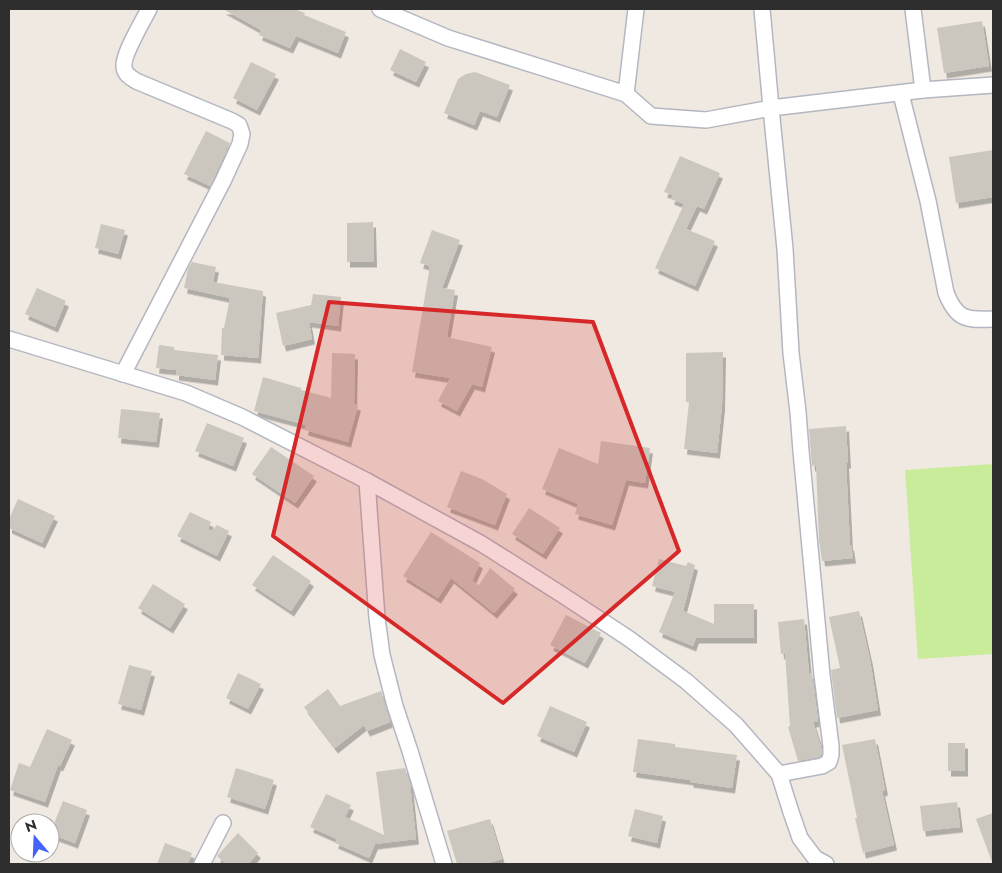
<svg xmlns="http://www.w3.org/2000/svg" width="1002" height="873" font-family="Jost,sans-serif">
  <defs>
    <filter id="shadow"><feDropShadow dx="3" dy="5.5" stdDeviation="0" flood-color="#0004"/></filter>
  </defs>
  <rect width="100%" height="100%" fill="#efe9e1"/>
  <polygon fill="#c9ec9a" points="993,464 993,654 918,659 905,470"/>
  <g fill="#cbc7bf" filter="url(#shadow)">
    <polygon points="223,9 294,9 305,13 304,15 346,32 338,53 296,36 290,48 259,35 261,30"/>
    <polygon points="982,21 989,66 944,73 937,28"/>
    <polygon points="400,49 426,62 416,82 390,70"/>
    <polygon points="251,62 276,74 257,110 233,98"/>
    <polygon points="475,72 510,85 497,117 480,111 474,125 444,113 458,79 466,74"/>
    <polygon points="206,131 230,143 210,186 184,174"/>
    <polygon points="993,150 993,197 956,203 949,157"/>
    <polygon points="680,156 720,173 704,209 697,206 686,229 715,241 695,286 655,268 684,204 671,199 673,195 664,192"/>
    <polygon points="373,222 374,262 347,262 347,223"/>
    <polygon points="101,224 125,230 118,254 95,248"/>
    <polygon points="432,230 460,240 442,288 455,290 447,337 492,347 482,387 472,384 457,411 438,401 450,378 412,372 430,266 420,263"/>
    <polygon points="192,262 216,267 213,282 263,291 258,358 221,355 222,328 224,328 230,298 184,288 188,269"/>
    <polygon points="37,288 66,301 55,327 25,314"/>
    <polygon points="313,294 341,297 338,326 309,322 312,339 283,346 276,313 311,305"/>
    <polygon points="159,345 174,347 174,350 218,355 215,380 176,375 176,370 156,368"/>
    <polygon points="723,352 722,405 717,453 684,449 689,402 686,402 686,353"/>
    <polygon points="332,353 355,354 354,404 358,405 348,442 305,430 306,425 254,411 263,377 301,388 301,390 331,398"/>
    <polygon points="121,409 160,413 156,442 118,438"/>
    <polygon points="207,423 244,438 233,466 195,451"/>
    <polygon points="846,426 848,463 846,463 850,545 851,545 853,558 822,561 819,540 816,465 812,466 809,429"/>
    <polygon points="601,441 650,448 645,483 626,480 612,525 575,514 578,504 542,489 559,448 598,464"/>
    <polygon points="271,447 314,476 295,503 252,474"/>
    <polygon points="461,471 482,479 507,494 495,525 447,507"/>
    <polygon points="18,499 55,516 42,543 9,528 9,519"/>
    <polygon points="529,508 560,528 543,554 512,534"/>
    <polygon points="190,512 211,522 208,529 212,531 217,525 229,531 217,556 177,536"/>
    <polygon points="431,532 480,563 472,581 479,585 490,568 515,589 494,613 451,578 438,598 403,576"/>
    <polygon points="273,555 311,581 291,611 252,585"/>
    <polygon points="659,559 686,566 688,562 695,565 683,611 714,624 714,604 754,604 754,638 696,638 693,646 659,632 675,592 652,586"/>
    <polygon points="153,584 185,604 170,628 138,608"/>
    <polygon points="859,611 870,660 878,710 837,718 831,670 840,668 829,617"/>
    <polygon points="566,615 601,633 585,663 550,645"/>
    <polygon points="804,619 809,673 812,673 818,721 813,722 822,750 822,754 821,756 819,757 798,761 788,727 790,726 785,653 781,654 778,622"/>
    <polygon points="129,665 152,671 141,710 118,704"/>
    <polygon points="238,673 261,684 248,709 226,698"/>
    <polygon points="328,689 340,706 381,691 390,722 367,731 364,725 335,748 304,707"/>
    <polygon points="550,706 587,722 574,752 537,736"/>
    <polygon points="47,729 72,740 60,766 58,765 45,802 10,790 19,763 30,767"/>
    <polygon points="638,739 675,744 675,747 737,755 732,788 690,782 691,780 633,772"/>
    <polygon points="875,739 885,790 882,791 894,845 863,853 855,818 857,818 842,745"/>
    <rect x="948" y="743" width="17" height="28"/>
    <polygon points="236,768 274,780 265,809 227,797"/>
    <polygon points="405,768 410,784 416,839 375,844 369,858 335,843 337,839 310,827 326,794 351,805 345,817 384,835 376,772"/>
    <polygon points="63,801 87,810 75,843 50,834"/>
    <polygon points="957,802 960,827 923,831 920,806"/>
    <polygon points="635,809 663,816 657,843 628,836"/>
    <polygon points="993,813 993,862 992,862 976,819"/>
    <polygon points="490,819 502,859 484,864 457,864 447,831"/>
    <polygon points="238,833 258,853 248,864 226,864 217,856"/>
    <polygon points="165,843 192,853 188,864 157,864"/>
  </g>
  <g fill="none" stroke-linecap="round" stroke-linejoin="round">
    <g stroke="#b4b7c1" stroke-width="18">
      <g id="street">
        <polyline points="380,9 448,38 626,94 651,116 706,120 771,108 762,9"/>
        <polyline points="913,9 923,90"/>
        <polyline points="626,94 636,9"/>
        <path d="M901 94 928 201 946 293C957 320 966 320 993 319"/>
        <polyline points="9,339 186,393 242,417 367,481 482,544 564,596 628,638 686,681 736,725 779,774 791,812 800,838 815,858 826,864"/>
        <path d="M123 374 223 181 240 144 242 134 239 125 232 121 136 81C130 77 124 74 124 66 123 54 143 21 149 9"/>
        <polyline points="367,481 377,618 382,655 395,706 410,751 444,864"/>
        <polyline points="779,774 822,766 829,762 831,755 831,746 822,675 801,451 798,412 791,353 785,249 771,108 923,90 993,85"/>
        <polyline points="202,864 223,823"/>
      </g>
    </g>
    <use href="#street" stroke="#fff" stroke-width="15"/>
  </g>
  <path fill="#d62828" fill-opacity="0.2" stroke="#d62828" stroke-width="4" stroke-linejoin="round" d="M329 302 593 322 679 551 503 703 273 536Z"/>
  <rect width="1002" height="873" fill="none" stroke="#2e2e2e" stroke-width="20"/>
  <g transform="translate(35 838) rotate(341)"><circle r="24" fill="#ffffff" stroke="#ababab"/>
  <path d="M0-4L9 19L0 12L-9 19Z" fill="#4264fb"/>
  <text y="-8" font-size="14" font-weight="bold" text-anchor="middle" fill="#2e2e2e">N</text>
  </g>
</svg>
